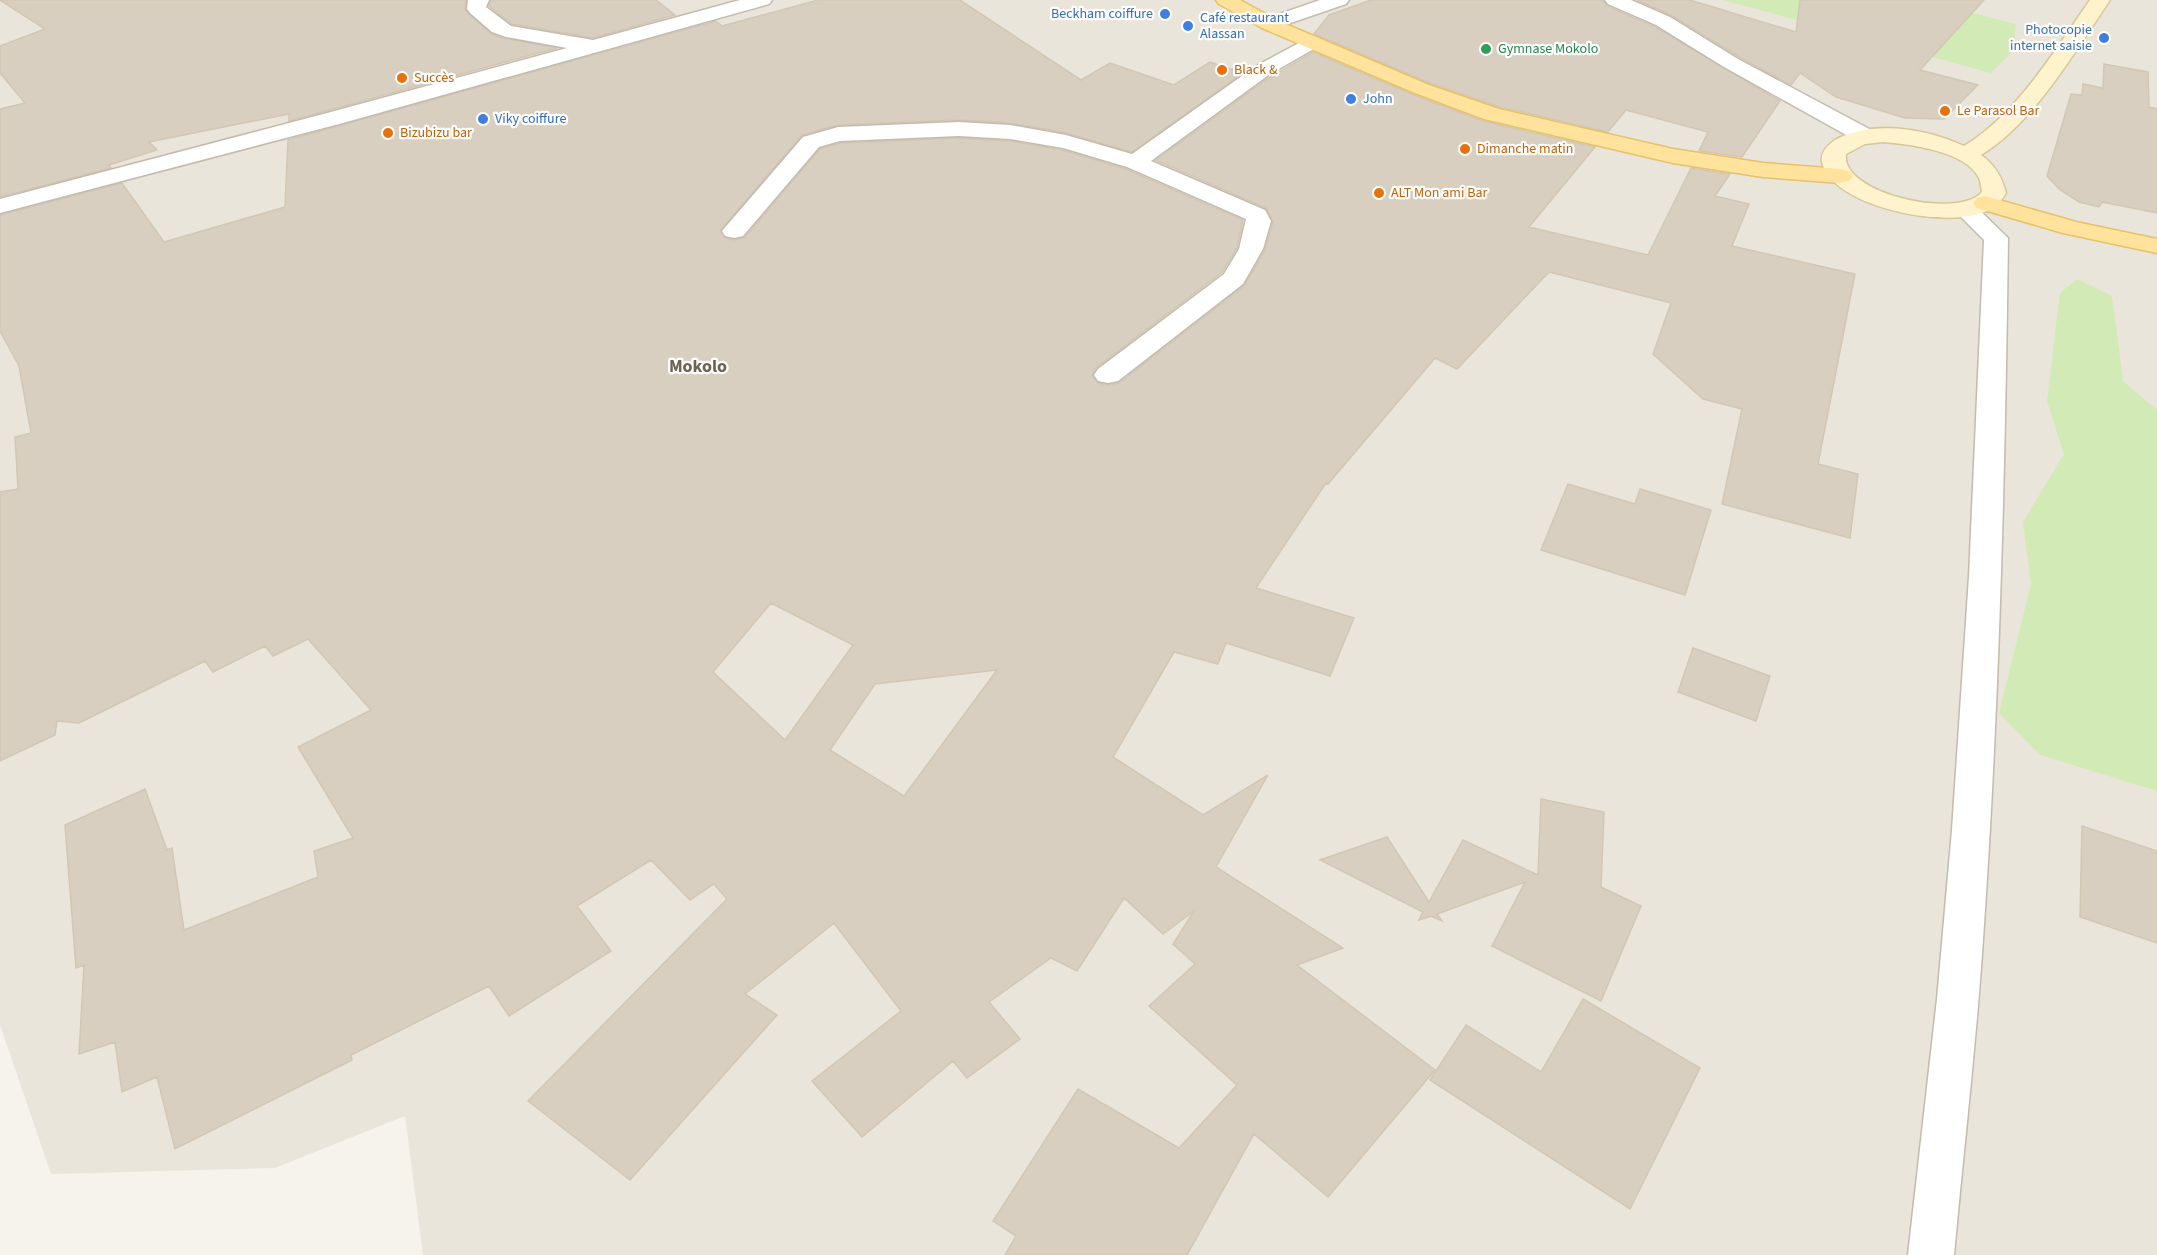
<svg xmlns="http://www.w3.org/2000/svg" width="2157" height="1255" font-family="'Source Sans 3',sans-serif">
  <rect width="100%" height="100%" fill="#f6f3ec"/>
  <polygon fill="#eae5da" points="0,0 2157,0 2157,1255 423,1255 405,1116 275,1168 51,1174 0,1025"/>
  <g fill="#d2eab5">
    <polygon points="1723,0 1920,0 2016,24 2013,51 1991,73"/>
    <polygon points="2077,279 2112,296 2123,381 2157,410 2157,791 2040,755 1999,713 2031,584 2023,522 2064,454 2047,401 2060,293"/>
  </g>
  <g fill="#d8cfc1" stroke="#d3c7b4" stroke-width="1.5" fill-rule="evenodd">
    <polygon points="0,0 466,0 465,10 491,34 506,39 557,48 289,121 289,114 149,142 157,150 109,165 111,168 0,197 0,109 25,103 0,73 0,46 45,29"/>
    <polygon points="491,0 656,0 675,15 593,38 512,24 489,6"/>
    <path d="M818 0H960L1081 80 1110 63 1174 85 1210 62 1243 73 1132 152 1066 133 1010 123 959 120 838 125 802 135 720 231 725 238 734 240 745 237 820 149 840 143 959 138 1010 141 1062 150 1126 169 1243 220 1237 248 1222 272 1096 368 1092 376 1098 383 1108 385 1119 383 1244 286 1265 250 1273 222 1266 208 1156 160 1266 80 1313 52 1414 95 1483 121 1595 147 1529 227 1648 255 1691 168 1730 174 1715 196 1749 204 1732 246 1855 274 1818 464 1858 474 1850 538 1722 504 1742 409 1703 399 1653 354 1671 303 1549 272 1457 369 1435 358 1328 484 1326 483 1256 588 1354 618 1330 676 1226 643 1218 664 1174 652 1113 757 1203 815 1268 775 1216 867 1343 948 1297 965 1435 1070 1328 1197 1254 1134 1187 1255H1005L1016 1236 993 1221 1078 1089 1179 1148 1237 1085 1149 1006 1195 964 1173 944 1194 911 1163 934 1124 898 1077 971 1051 958 989 1002 1020 1039 967 1078 953 1061 862 1137 812 1081 901 1011 834 923 745 994 777 1015 630 1180 528 1101 727 899 714 884 690 900 651 860 577 906 611 951 509 1016 489 986 351 1055 352 1060 175 1149 157 1077 122 1092 115 1042 79 1054 84 965 76 968 65 825 145 789 167 850 172 848 184 930 318 877 314 851 353 838 298 747 371 710 308 639 273 656 265 646 213 672 205 661 79 723 57 721 55 735 0 761V492L18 489 15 437 31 433 19 366 0 331V215L122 183 164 242 285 207 288 140 716 21 722 26ZM771 603 853 645 785 740 713 672ZM997 670 904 796 830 750 875 684Z"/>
    <polygon points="1371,0 1603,0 1607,6 1655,27 1780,101 1742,157 1699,151 1708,132 1626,110 1608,132 1500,107 1430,83 1314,34 1329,15"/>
    <polygon points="1637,0 1690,0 1796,32 1800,0 1984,0 1920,70 1978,85 1944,119 1905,118 1836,97 1800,73 1791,85 1739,57 1671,15"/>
    <polygon points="2104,64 2148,72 2149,107 2157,109 2157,213 2102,202 2099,207 2079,202 2059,189 2047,176 2071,94 2082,95 2083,84 2103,88"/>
    <polygon points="1568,484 1635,504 1640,489 1711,510 1685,595 1541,550"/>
    <polygon points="1693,648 1770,676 1756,721 1678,692"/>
    <polygon points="1541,799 1604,812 1601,887 1641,906 1601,1001 1492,946 1525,882 1437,914 1442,921 1431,916 1419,920 1423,912 1320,860 1387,837 1429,902 1463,840 1538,875"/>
    <polygon points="2082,826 2157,851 2157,943 2080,917"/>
    <polygon points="1583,999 1700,1068 1630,1209 1430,1080 1466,1025 1541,1072"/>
  </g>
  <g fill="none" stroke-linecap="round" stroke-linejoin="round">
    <g stroke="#c2bbae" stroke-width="3">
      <g id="street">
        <polygon points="468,0 489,0 486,7 511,26 593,40 740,0 772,0 769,4 343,123 0,213 0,199 327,113 567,48 506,37 492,32 470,13 467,9"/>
        <polygon points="1320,0 1349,0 1346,4 1276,28 1262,28 1259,24 1262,20"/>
        <polygon points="1605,0 1631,0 1670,17 1738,59 1873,131 1876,136 1873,141 1865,143 1857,141 1724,67 1656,25 1608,4"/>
        <polygon points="1312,36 1319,38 1322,42 1319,46 1270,74 1151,161 1265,210 1271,221 1263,249 1243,284 1118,381 1108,383 1098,381 1094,375 1098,369 1224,274 1239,249 1246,219 1127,167 1063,148 1010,139 959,136 840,141 819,147 743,236 734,238 725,236 722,231 803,137 838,127 959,122 1010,125 1066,135 1132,154 1256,66"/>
        <path d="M1965 202 1973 204 2008 238C2005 477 1999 716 1982 954 1975 1055 1963 1155 1954 1255H1908L1937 999 1952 830 1969 576 1984 240 1953 209 1957 204Z"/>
      </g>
    </g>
    <g stroke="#d6c79b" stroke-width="3">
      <path id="secondary" d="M2090 0H2110C2075 51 2034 123 1981 155 1995 165 2002 177 2006 193 2003 198 1999 204 1994 207 1960 233 1832 209 1822 162 1820 152 1828 145 1835 140 1872 119 1928 129 1964 146 2017 114 2055 50 2090 0ZM1883 142C1909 144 1966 151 1979 178 1981 182 1981 188 1982 192 1959 220 1840 194 1846 154L1865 144Z"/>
    </g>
    <g stroke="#e6c16a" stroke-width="3">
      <g id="primary">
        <polygon points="1216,0 1240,0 1276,20 1429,85 1499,109 1673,149 1763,163 1841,169 1849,171 1853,176 1849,181 1841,183 1763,177 1673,163 1484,119 1415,93 1262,28 1219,4"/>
        <polygon points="1985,196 2076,222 2157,239 2157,253 2063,233 1977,208 1973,203 1977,198"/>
      </g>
    </g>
    <use href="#street" fill="#fff" fill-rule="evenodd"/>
    <use href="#secondary" fill="#fff3cd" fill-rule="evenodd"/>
    <use href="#primary" fill="#ffe39c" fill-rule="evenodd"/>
  </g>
  <g fill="#3f7fe0" stroke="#fff" stroke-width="2">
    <circle cx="1165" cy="14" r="6"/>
    <circle cx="1188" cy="26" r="6"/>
    <circle cx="2104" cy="38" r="6"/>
    <circle cx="1351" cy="99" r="6"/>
    <circle cx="483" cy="119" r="6"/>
  </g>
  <circle fill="#2e9e5b" stroke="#fff" stroke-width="2" cx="1486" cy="49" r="6"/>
  <g fill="#e8710a" stroke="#fff" stroke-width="2">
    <circle cx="1222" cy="70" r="6"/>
    <circle cx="402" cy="78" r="6"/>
    <circle cx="1945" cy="111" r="6"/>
    <circle cx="388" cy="133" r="6"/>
    <circle cx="1465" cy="149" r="6"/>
    <circle cx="1379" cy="193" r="6"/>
  </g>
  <g text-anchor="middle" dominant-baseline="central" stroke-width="4.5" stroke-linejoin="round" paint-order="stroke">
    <g font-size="14" fill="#366cbe" stroke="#fff" text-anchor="start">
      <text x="1153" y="14" text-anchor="end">Beckham coiffure</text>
      <text x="1200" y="18">Café restaurant<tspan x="1200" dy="16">Alassan</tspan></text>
      <text x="2092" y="30" text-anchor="end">Photocopie<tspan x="2092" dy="16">internet saisie</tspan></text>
      <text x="1363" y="99">John</text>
      <text x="495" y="119">Viky coiffure</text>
    </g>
    <g font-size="14" fill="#27864d" stroke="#fff" text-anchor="start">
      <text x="1498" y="49">Gymnase Mokolo</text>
    </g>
    <g font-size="14" fill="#c56008" stroke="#fff" text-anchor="start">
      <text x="1234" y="70">Black &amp;</text>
      <text x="414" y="78">Succès</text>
      <text x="1957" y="111">Le Parasol Bar</text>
      <text x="400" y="133">Bizubizu bar</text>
      <text x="1477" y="149">Dimanche matin</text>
      <text x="1391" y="193">ALT Mon ami Bar</text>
    </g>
    <g font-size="18" font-weight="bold" fill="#6e6250" stroke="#fff">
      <text x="698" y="366">Mokolo</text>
    </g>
  </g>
</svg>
